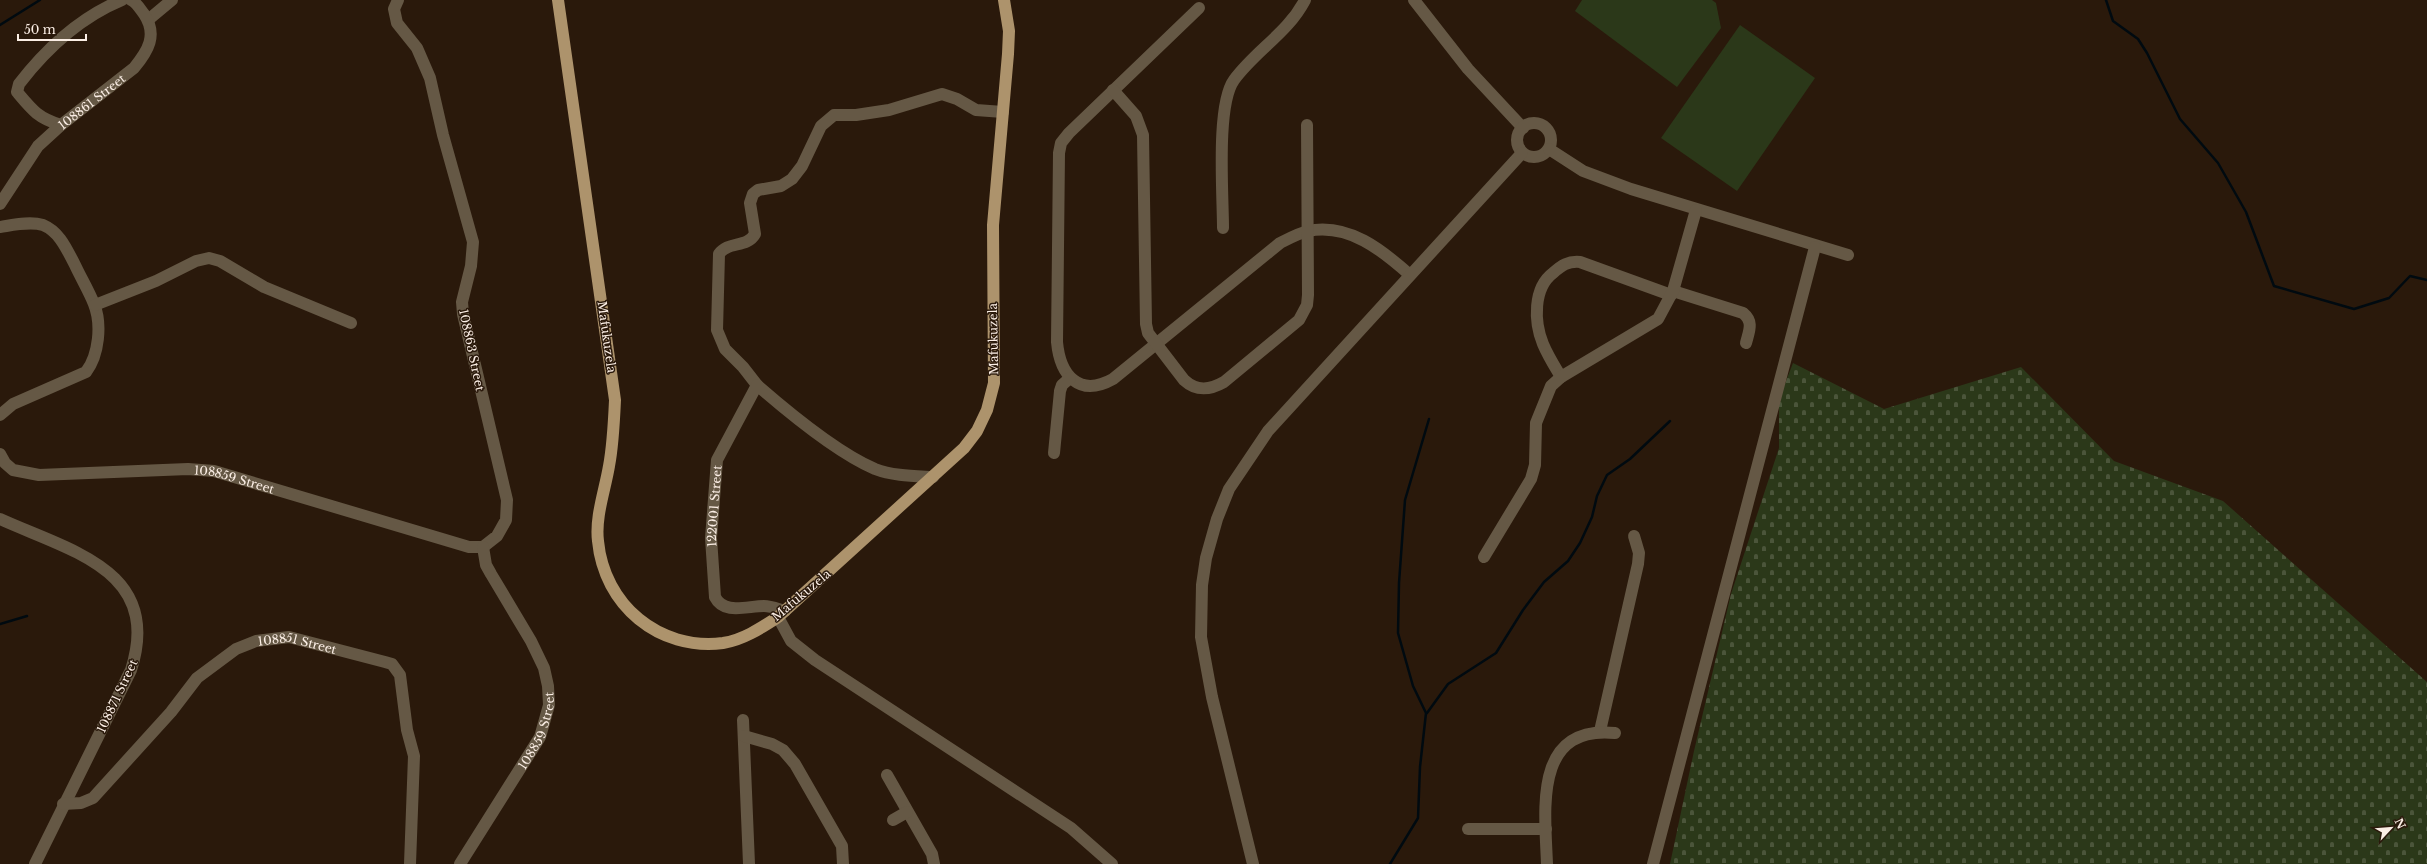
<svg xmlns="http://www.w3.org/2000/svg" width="2427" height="864" font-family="'Libre Baskerville',serif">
  <defs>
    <pattern id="cemetery-stones" width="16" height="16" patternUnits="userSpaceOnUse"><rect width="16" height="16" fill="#2b3819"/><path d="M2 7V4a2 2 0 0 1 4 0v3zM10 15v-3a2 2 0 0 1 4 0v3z" fill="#4b553a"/></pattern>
  </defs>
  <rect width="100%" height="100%" fill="#2a190b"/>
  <polygon fill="url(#cemetery-stones)" points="1793,363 1884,409 2021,367 2114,461 2223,501 2427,682 2427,864 1670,864 1694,751 1731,594 1779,448 1779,399"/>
  <g fill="#2b3819">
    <polygon points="1582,0 1712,0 1716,3 1721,28 1677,87 1575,11"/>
    <polygon points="1740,25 1815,78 1737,191 1661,138"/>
  </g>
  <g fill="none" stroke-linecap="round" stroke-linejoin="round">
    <g stroke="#000a10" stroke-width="2.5">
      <polyline points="2106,0 2113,21 2138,39 2147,53 2180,119 2218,163 2246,212 2274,286 2354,309 2389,298 2410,276 2427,280"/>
      <polyline points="0,25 40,0"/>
      <polyline points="0,624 27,616"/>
      <polyline points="1427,713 1448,684 1496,653 1523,610 1544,582 1568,561 1580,543 1592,517 1597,496 1607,475 1630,459 1670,421"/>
      <polyline points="1390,864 1418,818 1420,767 1426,713 1413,686 1398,633 1399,583 1405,500 1429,419"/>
    </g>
    <g stroke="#655845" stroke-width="12">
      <polyline points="1414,0 1468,69 1523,128"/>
      <path d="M1199 8 1069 133 1061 143 1059 153 1057 342C1060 375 1079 398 1113 379L1280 243C1288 239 1299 233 1308 231 1349 223 1382 250 1410 275"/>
      <polyline points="148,20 172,0"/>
      <path d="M1113 90 1136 116 1143 135 1146 324 1148 333 1184 380C1197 392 1210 390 1224 382L1299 320 1307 305 1308 295 1307 125"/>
      <circle cx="1534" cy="140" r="17"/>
      <path d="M61 125C38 118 32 110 17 92L19 84C46 49 81 17 122 0"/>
      <polyline points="1549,149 1583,171 1631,189 1848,255"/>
      <path id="s1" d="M0 204 38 146 61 125 134 68C148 51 158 35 144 14 140 9 137 3 131 0"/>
      <path d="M0 227C13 225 30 221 43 225 60 232 67 250 75 265 81 278 89 291 94 304 102 324 99 355 86 372L13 404 0 415"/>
      <path d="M1223 228C1223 194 1216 105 1234 80 1256 50 1288 33 1305 0"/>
      <path d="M1673 291 1743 313C1754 322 1749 331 1746 343"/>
      <polyline points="95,305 156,281 196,261 209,258 220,261 264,287 351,323"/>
      <path d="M1561 377C1555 367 1548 356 1543 344 1534 322 1533 288 1553 273 1562 265 1568 261 1580 262L1671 295"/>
      <path d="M757 385 743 367 725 349 717 330 719 254C728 241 747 248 755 234L750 203 753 194 758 190 781 186 792 179 802 166 821 126 834 115H856L889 110 942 94 957 99 976 110 1003 112"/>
      <polyline points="1054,453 1060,391 1062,385 1070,378"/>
      <path id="s2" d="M0 454 5 463 13 470 39 475 188 469 214 471 469 547H483L497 536 506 520 507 500 463 314 462 302 471 266 473 242 443 135 430 78 417 48 397 23 394 9 398 0"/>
      <path d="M0 519C70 551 163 570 131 670L35 864"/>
      <polyline points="1484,557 1531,479 1535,465 1536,423 1551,386 1561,377 1658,319 1673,291 1696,210"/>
      <path id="s3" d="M785 611C778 609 771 606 764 606 747 606 724 615 715 597L711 538 717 460 757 385C788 412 838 453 875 469 893 476 914 476 933 477"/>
      <polyline points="778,617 791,641 815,660 1071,828 1112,864"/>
      <polyline points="743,720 749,864"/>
      <polyline points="1600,731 1638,564 1639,553 1634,536"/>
      <polyline points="744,736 772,744 783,750 795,764 842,846 843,864"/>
      <polyline points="887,775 932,854 934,864"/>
      <path id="s4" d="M63 804 81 803 93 798 171 712 197 678 236 649 256 641 289 637 385 662 392 664 400 675 407 730 414 756 410 864"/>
      <polyline points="893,820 907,812"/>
      <polyline points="1468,829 1546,829"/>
      <path id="s5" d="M460 864 540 737 549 705 548 686 544 668 531 641 491 574 486 565 483 547"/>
      <polyline points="1253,864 1212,697 1201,637 1202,585 1206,558 1217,519 1229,489 1268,431 1522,153"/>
      <path d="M1547 864C1545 809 1533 725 1615 733"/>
      <polyline points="1653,864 1815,247"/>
    </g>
    <path stroke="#ad936c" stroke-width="12" d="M558 0 615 400C614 422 613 445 609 466 605 490 595 517 598 541 604 605 659 651 723 643 743 640 761 628 778 617L964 448 977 431 987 410 994 383 993 225 1008 54 1009 31 1004 0"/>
  </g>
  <g text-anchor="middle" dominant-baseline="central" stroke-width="3" stroke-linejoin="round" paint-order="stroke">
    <g font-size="12" fill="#fbeee5" stroke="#2a190b">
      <text stroke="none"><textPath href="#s1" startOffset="139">108861 Street</textPath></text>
      <text transform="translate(607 337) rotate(82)">Mafukuzela</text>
      <text transform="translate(993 339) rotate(-91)">Mafukuzela</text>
      <text transform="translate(472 350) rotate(78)">108863 Street</text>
      <text stroke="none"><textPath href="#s2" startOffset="244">108859 Street</textPath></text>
      <text stroke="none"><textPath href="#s3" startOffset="166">122001 Street</textPath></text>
      <text transform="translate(801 595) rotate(-40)">Mafukuzela</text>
      <text stroke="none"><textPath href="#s4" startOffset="302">108851 Street</textPath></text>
      <text transform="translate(117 696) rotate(-65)">108871 Street</text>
      <text stroke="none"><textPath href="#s5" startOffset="155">108859 Street</textPath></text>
    </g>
  </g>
  <g transform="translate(2391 828) rotate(64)" stroke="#2a190b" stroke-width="3" paint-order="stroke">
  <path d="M0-3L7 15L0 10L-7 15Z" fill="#fbeee5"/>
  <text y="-6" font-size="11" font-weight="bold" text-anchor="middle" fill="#fbeee5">N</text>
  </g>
  <path d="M18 34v6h68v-6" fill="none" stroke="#fbeee5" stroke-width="2"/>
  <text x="24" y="34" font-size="12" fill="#fbeee5" stroke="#2a190b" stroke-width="3" paint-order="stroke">50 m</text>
</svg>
